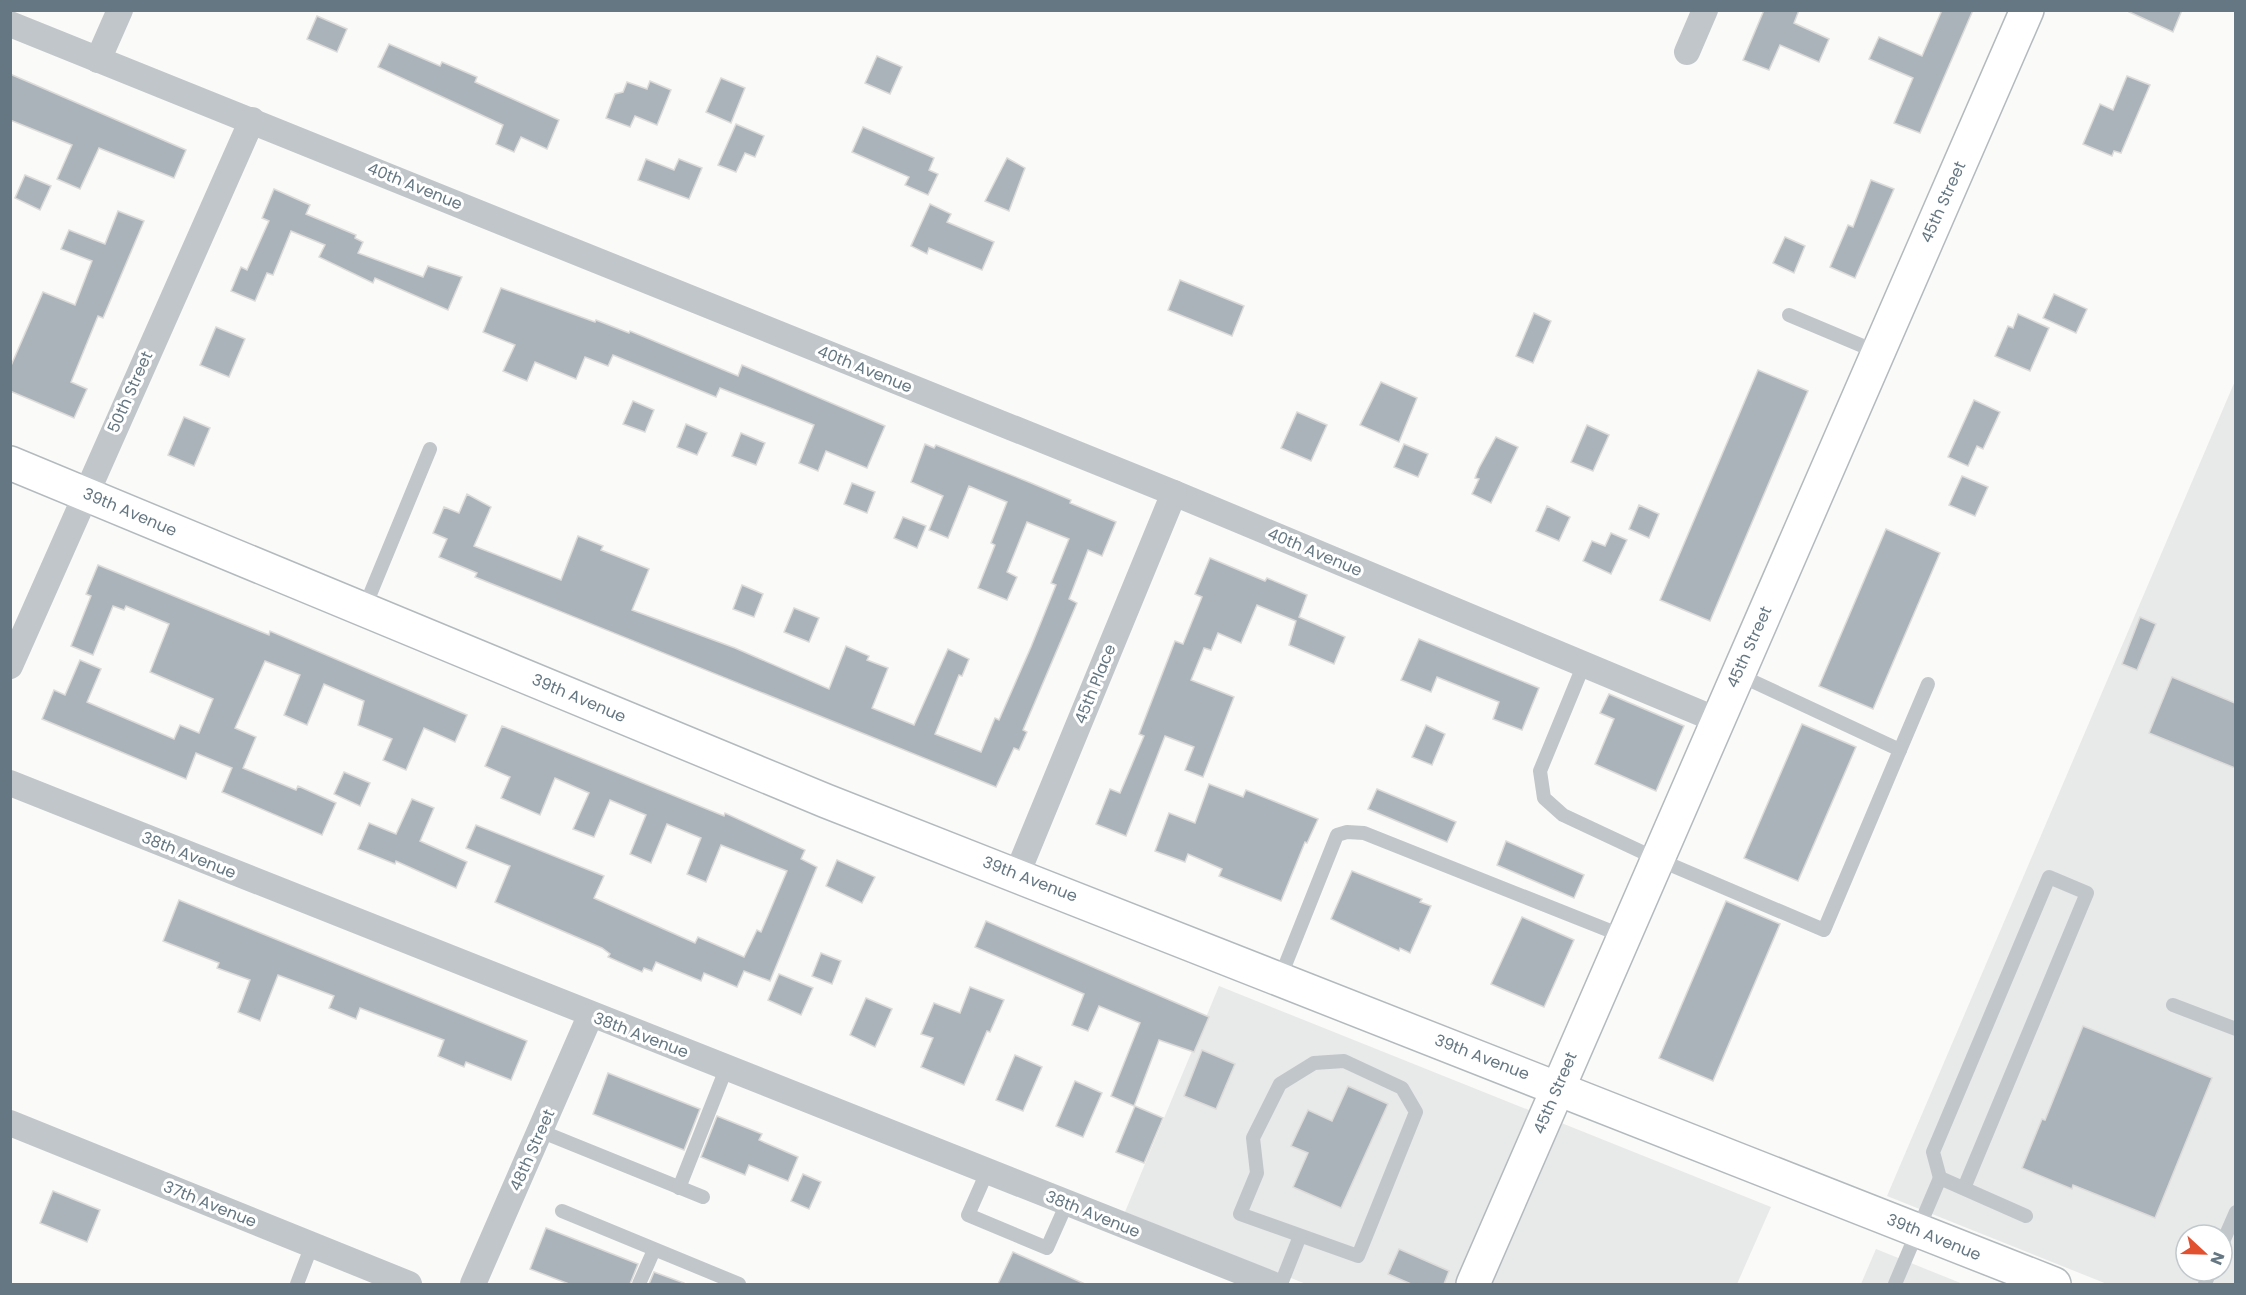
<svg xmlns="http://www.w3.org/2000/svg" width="2246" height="1295" font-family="Poppins,sans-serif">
  <rect width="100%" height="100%" fill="#fafaf8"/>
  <g fill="#e8e9e9" fill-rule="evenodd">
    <path d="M2235 381V1284H2107L1887 1196ZM2186 1235H2222V1271H2186Z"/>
    <polygon points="1219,986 1771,1207 1737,1284 1306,1284 1125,1212"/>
    <polygon points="1876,1249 1963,1284 1861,1284"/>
  </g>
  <g fill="#aab3b9" stroke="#dcdbda" stroke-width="1.5">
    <polygon points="1764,10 1799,10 1794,23 1829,39 1819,62 1780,45 1769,70 1743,60"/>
    <polygon points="1942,10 1973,10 1920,133 1894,123 1913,78 1869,59 1879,37 1922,56"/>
    <polygon points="2125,10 2182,10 2173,32"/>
    <polygon points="317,16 347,29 337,52 307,39"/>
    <polygon points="389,44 440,66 442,62 477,77 475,82 559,120 547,149 521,137 514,152 496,144 503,125 378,67"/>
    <polygon points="877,56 902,67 890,94 865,83"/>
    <polygon points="10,74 186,150 174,178 99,148 80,189 57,179 72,145 10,120"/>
    <polygon points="2127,76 2150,85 2121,153 2114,151 2112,156 2083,144 2100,104 2113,110"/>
    <polygon points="721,78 745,88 731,123 706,112"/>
    <polygon points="650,81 671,90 657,125 635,116 630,127 606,118 615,94 623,92 627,82 647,89"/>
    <polygon points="736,124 764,136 755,157 745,153 736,172 718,165"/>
    <polygon points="863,127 934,158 929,170 938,174 928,195 905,185 909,177 852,152"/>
    <polygon points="1007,158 1025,168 1009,211 985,201"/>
    <polygon points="646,159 674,170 679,159 702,168 689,199 638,180"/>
    <polygon points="25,175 51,186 40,210 15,198"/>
    <polygon points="1871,180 1894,189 1855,278 1830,267 1848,225 1853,227"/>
    <polygon points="274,189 310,205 306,214 356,235 355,238 363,242 358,253 423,277 428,266 462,277 448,310 375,278 373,283 319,257 325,245 291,231 273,275 267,273 255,301 231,291 241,267 247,270 269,221 262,218"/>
    <polygon points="930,204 951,214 947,222 994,242 982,270 929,248 927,254 911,246"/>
    <polygon points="118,211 144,221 103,318 98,316 71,382 87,389 74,418 10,391 10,368 43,292 75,305 92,261 61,249 69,230 105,244"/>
    <polygon points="1785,237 1805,246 1794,273 1773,263"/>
    <polygon points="1180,280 1244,306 1232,336 1168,310"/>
    <polygon points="501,288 595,322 596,320 629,333 630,331 738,376 742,365 885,426 867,468 826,451 818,471 799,463 814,425 720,388 716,397 613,355 608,366 585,357 576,379 535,362 527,381 503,371 515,345 483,332"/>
    <polygon points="2054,294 2087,309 2076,333 2043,318"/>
    <polygon points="1534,313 1551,321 1533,363 1516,356"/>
    <polygon points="2018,314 2049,328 2030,371 1995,356 2008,326 2013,328"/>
    <polygon points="216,327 245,339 229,377 200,365"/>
    <polygon points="1758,370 1808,391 1710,621 1660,600"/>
    <polygon points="1381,382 1417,398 1399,442 1360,425"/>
    <polygon points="1974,400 2000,412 1983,449 1977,446 1968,466 1948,457"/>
    <polygon points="633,401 654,410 645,432 623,424"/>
    <polygon points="1297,412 1327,425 1311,461 1281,448"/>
    <polygon points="184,417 210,428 194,466 168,455"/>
    <polygon points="686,424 707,433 697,455 677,447"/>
    <polygon points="1587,425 1609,435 1593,471 1571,462"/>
    <polygon points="741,433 765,443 756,465 732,456"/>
    <polygon points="1496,437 1518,447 1491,503 1472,494 1479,479 1475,478 1479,468"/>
    <polygon points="925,444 934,448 936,445 1031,483 1071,500 1070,503 1116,522 1102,556 1088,550 1069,599 1077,603 1023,730 1027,732 1019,750 1014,748 996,787 475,577 477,573 439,557 447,539 433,533 444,507 459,513 467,494 491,507 474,546 561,580 578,536 603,546 601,550 649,569 632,610 735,648 829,689 846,646 869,656 867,660 888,668 872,708 914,725 948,649 969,659 962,676 959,675 935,734 981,752 995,718 999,720 1031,647 1056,585 1051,583 1069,539 1027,522 1007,572 1017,577 1007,600 978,588 995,545 991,543 1007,502 969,486 948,538 929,530 943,496 911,482"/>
    <polygon points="1404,444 1428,454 1418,477 1394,467"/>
    <polygon points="1962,476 1988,487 1975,516 1949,505"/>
    <polygon points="852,483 875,492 867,513 844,504"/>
    <polygon points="1639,505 1659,514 1649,538 1629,529"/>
    <polygon points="1547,506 1570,517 1559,541 1536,531"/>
    <polygon points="903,517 926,526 917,548 894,538"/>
    <polygon points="1886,529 1940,553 1873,709 1819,686"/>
    <polygon points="1611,533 1627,540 1611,574 1583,561 1592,541 1605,546"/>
    <polygon points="1210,558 1265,581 1267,578 1307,595 1299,617 1345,637 1334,664 1289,645 1296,621 1257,605 1241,643 1218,633 1211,650 1204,648 1191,680 1234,697 1203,777 1185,770 1194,747 1165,736 1126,836 1096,824 1110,789 1120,793 1144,736 1139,734 1175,641 1183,644 1202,597 1195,594"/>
    <polygon points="98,565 269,635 270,631 467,715 455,742 424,728 406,770 383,760 392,739 358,725 364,701 324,684 307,725 284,715 300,675 265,661 235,728 256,737 243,768 296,790 298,786 336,803 322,835 222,792 232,768 196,753 186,779 42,719 54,690 65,695 80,660 101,669 87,702 174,739 180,725 199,733 213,699 150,672 169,624 126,606 124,610 113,606 93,655 71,646 91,596 86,594"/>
    <polygon points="742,585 763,594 754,617 733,609"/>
    <polygon points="794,608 819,618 809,642 784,632"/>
    <polygon points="2140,617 2156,624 2137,670 2122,664"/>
    <polygon points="1419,639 1539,688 1522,730 1493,719 1499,702 1437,677 1431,692 1401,680"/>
    <polygon points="2172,677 2235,703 2235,768 2149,733"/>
    <polygon points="1609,694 1684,726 1656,791 1595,764 1614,719 1600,713"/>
    <polygon points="1802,724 1856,747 1798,881 1744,858"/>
    <polygon points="1426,725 1445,734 1432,765 1412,757"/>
    <polygon points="502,726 724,816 725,813 805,850 801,859 817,867 770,981 744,971 737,987 704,973 701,981 656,962 652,971 644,968 642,972 608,957 610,954 602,948 495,902 510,866 466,848 476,825 604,876 594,898 695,943 698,937 744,957 757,930 761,932 787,871 721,845 706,882 687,874 701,838 667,824 651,863 630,854 646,815 610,800 594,837 573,829 589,793 555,778 540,815 501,798 510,777 485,766"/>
    <polygon points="344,772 370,783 360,806 334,794"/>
    <polygon points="1209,784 1243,797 1246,790 1318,819 1307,843 1305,842 1281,901 1219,876 1222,869 1188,854 1185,862 1155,851 1169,813 1195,823"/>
    <polygon points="1377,789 1456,822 1447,842 1368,809"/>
    <polygon points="412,799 434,808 420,841 467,862 456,888 396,861 395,864 358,849 369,823 396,834"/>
    <polygon points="1506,841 1584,875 1574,898 1497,865"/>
    <polygon points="837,860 875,877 862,903 826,886"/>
    <polygon points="1352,871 1422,899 1420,902 1431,906 1410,953 1400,948 1399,951 1331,919"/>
    <polygon points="179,900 527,1041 511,1080 466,1062 464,1067 438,1056 444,1040 360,1008 356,1019 329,1008 334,996 278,975 260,1021 238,1012 250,980 217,968 219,963 163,941"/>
    <polygon points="1726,901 1780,924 1713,1081 1659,1058"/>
    <polygon points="1522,917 1574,940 1544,1007 1491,984"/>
    <polygon points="986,921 1209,1017 1194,1052 1159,1040 1134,1106 1111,1096 1140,1023 1099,1006 1088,1031 1072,1025 1084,994 975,947"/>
    <polygon points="821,953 841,961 832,984 812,976"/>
    <polygon points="779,974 813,988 801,1015 768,1000"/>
    <polygon points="970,987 1004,1000 990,1032 987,1031 964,1085 921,1067 933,1038 921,1034 934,1003 960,1013"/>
    <polygon points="866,998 892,1009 875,1047 850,1035"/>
    <polygon points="2083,1026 2212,1078 2155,1218 2073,1185 2072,1189 2022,1168 2042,1119 2045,1120"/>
    <polygon points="1202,1050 1235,1064 1216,1109 1184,1096"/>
    <polygon points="1015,1055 1042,1067 1023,1111 996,1100"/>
    <polygon points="608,1073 700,1109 684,1150 593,1114"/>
    <polygon points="1075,1081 1102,1093 1083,1137 1056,1126"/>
    <polygon points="1348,1086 1388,1104 1341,1208 1293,1187 1308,1153 1291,1146 1308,1110 1332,1121"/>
    <polygon points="1135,1106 1163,1118 1144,1163 1116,1152"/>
    <polygon points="717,1116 762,1134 759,1140 798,1157 788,1181 749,1165 745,1175 701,1157"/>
    <polygon points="803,1174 821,1182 809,1209 791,1201"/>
    <polygon points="53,1191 100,1210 87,1242 40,1223"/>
    <polygon points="546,1228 638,1264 630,1284 569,1284 530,1269"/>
    <polygon points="1399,1249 1449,1271 1444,1284 1411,1284 1388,1274"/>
    <polygon points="1013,1252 1085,1284 998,1284"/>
    <polygon points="654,1272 684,1283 684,1284 649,1284"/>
  </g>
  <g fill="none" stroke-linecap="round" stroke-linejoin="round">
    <g stroke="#b3babe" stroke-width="36">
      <g id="secondary">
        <polyline points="10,463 826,801 2054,1284"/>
        <polyline points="1473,1284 2027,10"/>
      </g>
    </g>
    <g stroke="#c1c6ca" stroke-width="14">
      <polyline points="1789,315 1877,352"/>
      <polyline points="364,609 430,449"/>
      <polyline points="1584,664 1540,771 1544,798 1563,815 1657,859 1824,930 1900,750 1737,674"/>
      <polyline points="1900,750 1928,684"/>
      <polyline points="1280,978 1337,835 1347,832 1364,833 1623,936"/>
      <polyline points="2173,1005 2236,1029"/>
      <polygon points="1344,1061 1402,1088 1416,1112 1358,1256 1240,1214 1257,1173 1253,1138 1280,1084 1314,1063"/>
      <polyline points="540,1131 703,1197"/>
      <polyline points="987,1172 968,1215 1047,1248 1067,1203"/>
      <polyline points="1940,1178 1933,1152 2049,877 2087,893 1964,1188"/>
      <polyline points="679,1188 726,1069"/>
      <polyline points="562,1211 739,1284"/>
      <polyline points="2222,1244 2236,1212"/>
      <polyline points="297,1284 312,1245"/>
      <polyline points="639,1284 654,1250"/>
      <polyline points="1281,1284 1300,1236"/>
      <polyline points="1895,1284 1940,1178 2026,1216"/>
      <polyline points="2205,1284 2210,1271"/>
    </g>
    <g stroke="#c1c6ca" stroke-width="26">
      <polyline points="10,24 1174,493 1717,720"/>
      <polyline points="1687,52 1705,10"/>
      <polyline points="98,60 120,10"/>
      <polyline points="10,666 252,120"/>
      <polyline points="10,783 1272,1284"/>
      <polyline points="1017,874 1174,493"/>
      <polyline points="10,1123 409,1284"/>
      <polyline points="473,1284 590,1016"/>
    </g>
    <use href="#secondary" stroke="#fff" stroke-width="33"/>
  </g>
  <g text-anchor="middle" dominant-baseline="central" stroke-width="6" stroke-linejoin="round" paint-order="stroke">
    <g font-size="16" fill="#657782" stroke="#fff">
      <text transform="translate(415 186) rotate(22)">40th Avenue</text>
      <text transform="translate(1943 202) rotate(-66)">45th Street</text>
      <text transform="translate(865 369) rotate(22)">40th Avenue</text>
      <text transform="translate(130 392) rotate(-66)">50th Street</text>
      <text transform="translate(130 512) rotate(23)">39th Avenue</text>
      <text transform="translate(1315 552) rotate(23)">40th Avenue</text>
      <text transform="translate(1749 647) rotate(-66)">45th Street</text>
      <text transform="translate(1095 684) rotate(-68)">45th Place</text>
      <text transform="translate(579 698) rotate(23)">39th Avenue</text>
      <text transform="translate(189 855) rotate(22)">38th Avenue</text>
      <text transform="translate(1030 879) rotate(21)">39th Avenue</text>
      <text transform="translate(641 1035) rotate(21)">38th Avenue</text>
      <text transform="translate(1482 1057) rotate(21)">39th Avenue</text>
      <text transform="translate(1555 1093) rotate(-67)">45th Street</text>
      <text transform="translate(532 1150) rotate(-66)">48th Street</text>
      <text transform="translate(210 1204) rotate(22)">37th Avenue</text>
      <text transform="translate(1093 1214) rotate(22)">38th Avenue</text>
      <text transform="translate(1934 1237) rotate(22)">39th Avenue</text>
    </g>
  </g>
  <rect width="2246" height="1295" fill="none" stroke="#657782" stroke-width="24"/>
  <g transform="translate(2204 1253) rotate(112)"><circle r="28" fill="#ffffff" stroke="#c1c9cd" stroke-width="1.5"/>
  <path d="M0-4.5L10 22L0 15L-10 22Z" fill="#e15130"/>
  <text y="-9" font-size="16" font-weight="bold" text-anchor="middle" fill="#657782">N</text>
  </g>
</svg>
